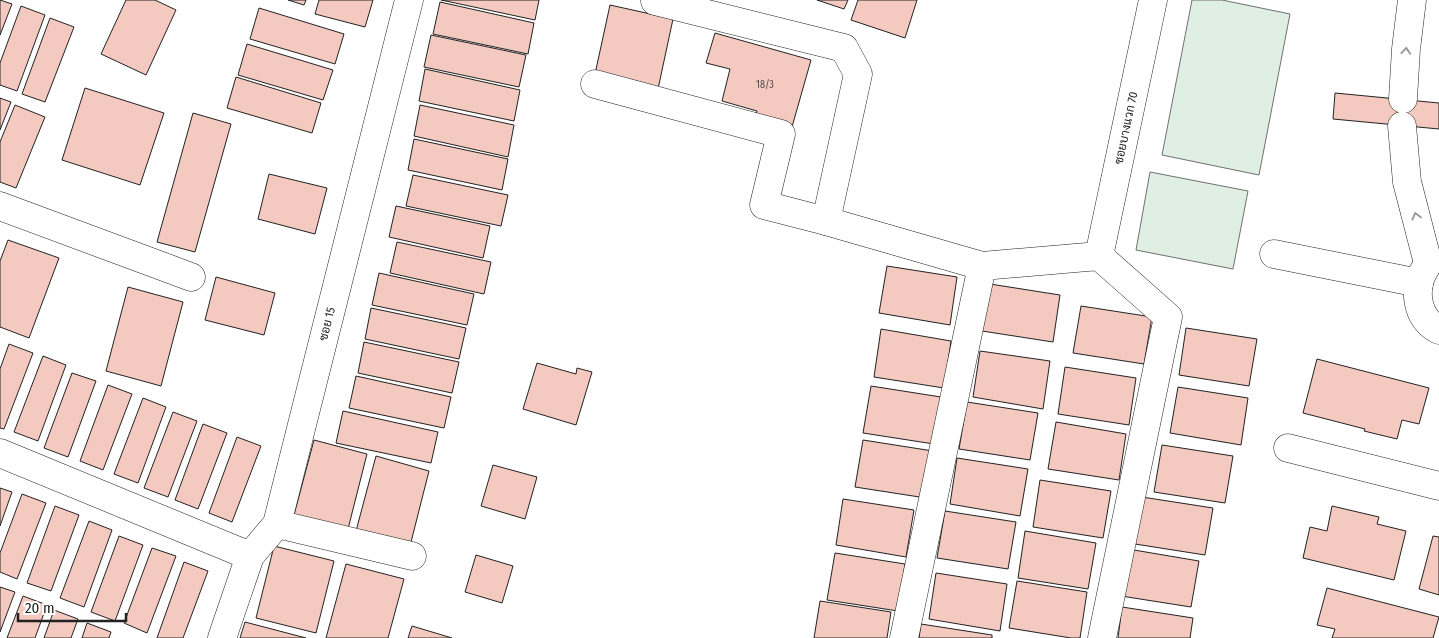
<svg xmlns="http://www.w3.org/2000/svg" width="1439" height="638" font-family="'Fira Sans Condensed',Sarabun,sans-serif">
  <rect width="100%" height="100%" fill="#fff"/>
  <g fill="#e0efe3" stroke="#6f6f6f">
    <polygon points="1192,0 1222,0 1290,14 1259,175 1162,155"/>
    <polygon points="1150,172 1248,191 1233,269 1136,250"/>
  </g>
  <g fill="#f3c9c0" stroke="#222">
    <polygon points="0,0 12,4 0,35"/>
    <polygon points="126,0 155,0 176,10 146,75 101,54"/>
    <polygon points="288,0 306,0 304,5"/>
    <polygon points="319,0 373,0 365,27 315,14"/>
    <polygon points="441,0 539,0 535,20"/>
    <polygon points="817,0 848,0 844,9"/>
    <polygon points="858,0 917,0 905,38 851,20"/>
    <polygon points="440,2 534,23 528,54 433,34"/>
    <polygon points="610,5 673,19 658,89 595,74"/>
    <polygon points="21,6 45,15 17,91 0,85 0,63"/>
    <polygon points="259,8 344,34 335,64 250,39"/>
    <polygon points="50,18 74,27 45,102 22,94"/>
    <polygon points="715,33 811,60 790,134 753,123 757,111 722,101 730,69 706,63"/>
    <polygon points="431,35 526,55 519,87 424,67"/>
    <polygon points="247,44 333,70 323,100 238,75"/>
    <polygon points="425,69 520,90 514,121 419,101"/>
    <polygon points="236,77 321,103 312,133 227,108"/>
    <polygon points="85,88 164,113 140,185 62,160"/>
    <polygon points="1335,93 1439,103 1439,129 1333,119"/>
    <polygon points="0,98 11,102 0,130"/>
    <polygon points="15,105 45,117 16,188 0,182 0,142"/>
    <polygon points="420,105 514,125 508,157 414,136"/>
    <polygon points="193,113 231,124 195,252 157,242"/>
    <polygon points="414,139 508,159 502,190 408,170"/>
    <polygon points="269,174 327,188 315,234 258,219"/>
    <polygon points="413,175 508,195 501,226 406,206"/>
    <polygon points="396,206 490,226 483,258 389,237"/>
    <polygon points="8,240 59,258 29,338 0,327 0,261"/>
    <polygon points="397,242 491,262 484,294 390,273"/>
    <polygon points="887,266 957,277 950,325 879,313"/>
    <polygon points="379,273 474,294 467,325 372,305"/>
    <polygon points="216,277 275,293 264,335 205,320"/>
    <polygon points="990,284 1060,295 1053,342 982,331"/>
    <polygon points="128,287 183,302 161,386 106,371"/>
    <polygon points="1081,306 1152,317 1144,364 1073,353"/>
    <polygon points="371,308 466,328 459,359 365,339"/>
    <polygon points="1186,328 1257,339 1249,386 1179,375"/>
    <polygon points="881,329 951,341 944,388 874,377"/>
    <polygon points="364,342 459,362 452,393 358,373"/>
    <polygon points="9,344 33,353 4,429 0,428 0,369"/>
    <polygon points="980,351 1050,361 1043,409 973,397"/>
    <polygon points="43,356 66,365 38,441 14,432"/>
    <polygon points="1317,359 1429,388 1419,424 1402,420 1397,439 1364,431 1365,429 1303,413"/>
    <polygon points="537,363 576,374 577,368 592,372 576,425 523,409"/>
    <polygon points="1065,367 1136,378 1129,425 1058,414"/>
    <polygon points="72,373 96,381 68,457 44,448"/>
    <polygon points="356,376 451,397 444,428 349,408"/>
    <polygon points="108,385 132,394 103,470 80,461"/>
    <polygon points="871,386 941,397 934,444 863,433"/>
    <polygon points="1178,387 1248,398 1241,445 1170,433"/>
    <polygon points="143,398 166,407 138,483 114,474"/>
    <polygon points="967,402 1038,413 1030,460 959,449"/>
    <polygon points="343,411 438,432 431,463 336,443"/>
    <polygon points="173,412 197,421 168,497 144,488"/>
    <polygon points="1056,422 1126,434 1119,480 1048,469"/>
    <polygon points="203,424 227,433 198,509 175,500"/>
    <polygon points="237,437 261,446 232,522 209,513"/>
    <polygon points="314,440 367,454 348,529 294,515"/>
    <polygon points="863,440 933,451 926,498 855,487"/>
    <polygon points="1162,445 1233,456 1225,503 1154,492"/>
    <polygon points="376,456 429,471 410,546 356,531"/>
    <polygon points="957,458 1028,469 1020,516 950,504"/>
    <polygon points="493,465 537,477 525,519 481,506"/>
    <polygon points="1040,480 1111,491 1103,538 1033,527"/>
    <polygon points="0,488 12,492 0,526"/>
    <polygon points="22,494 46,503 17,579 0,572 0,553"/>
    <polygon points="1142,497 1213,508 1205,555 1135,544"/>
    <polygon points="843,499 914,510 906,557 836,545"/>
    <polygon points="55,506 79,515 51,591 27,583"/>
    <polygon points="1332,506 1379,517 1377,524 1406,531 1394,580 1303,558 1310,527 1327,531"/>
    <polygon points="945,511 1016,522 1008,569 937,558"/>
    <polygon points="89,521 112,530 84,607 60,598"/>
    <polygon points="1025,531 1096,543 1088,589 1018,578"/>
    <polygon points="119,536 143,545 115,621 91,612"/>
    <polygon points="1433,536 1439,537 1439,595 1419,589"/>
    <polygon points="274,546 334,561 316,633 256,618"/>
    <polygon points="152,548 176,556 147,633 124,623"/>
    <polygon points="1128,549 1199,561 1191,607 1121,596"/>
    <polygon points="835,553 905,564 898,611 827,600"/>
    <polygon points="476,555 513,566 502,603 465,592"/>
    <polygon points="184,562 208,571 183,638 157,638"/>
    <polygon points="346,564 404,579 388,638 326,638"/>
    <polygon points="936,573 1007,584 1000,631 929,619"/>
    <polygon points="1017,581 1087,592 1080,638 1071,638 1009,628"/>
    <polygon points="0,587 15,592 0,632"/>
    <polygon points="1327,588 1439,617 1433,638 1332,638 1335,629 1317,625"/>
    <polygon points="23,596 47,605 35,638 7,638"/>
    <polygon points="820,601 891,612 887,638 814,638"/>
    <polygon points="1122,607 1193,618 1190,638 1118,638"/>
    <polygon points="54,610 78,619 71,638 44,638"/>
    <polygon points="245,622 306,638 240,638"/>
    <polygon points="87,623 111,632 109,638 82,638"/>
    <polygon points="921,624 992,635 992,638 919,638"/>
    <polygon points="412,626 452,638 408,638"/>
  </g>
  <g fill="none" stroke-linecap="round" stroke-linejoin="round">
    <g stroke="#222" stroke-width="29">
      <g id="minor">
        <polyline points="655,1 844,48 858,74 826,221"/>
        <polyline points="595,84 781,134 764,205 826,221 982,266"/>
        <polyline points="1403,99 1406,49 1412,0"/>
        <polyline points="1402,126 1407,182 1428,263"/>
        <polyline points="0,206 191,277"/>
        <polyline points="1274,254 1419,283"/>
        <polyline points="1099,256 1153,0"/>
        <path d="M1426 267C1412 288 1416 318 1439 330"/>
        <polyline points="1288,448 1439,486"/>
        <polyline points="0,453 250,556"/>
        <polyline points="277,524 412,556"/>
        <polyline points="222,638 250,556 277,524 409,0"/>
        <polyline points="904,638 982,266 1099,256 1168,317 1102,638"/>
      </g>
    </g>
    <use href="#minor" stroke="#fff" stroke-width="28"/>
  </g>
  <defs><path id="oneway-chevron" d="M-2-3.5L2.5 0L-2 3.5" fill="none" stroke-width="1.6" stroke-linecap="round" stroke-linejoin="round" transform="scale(1.25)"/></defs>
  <g stroke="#9c9c9c">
    <use href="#oneway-chevron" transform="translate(1406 51) rotate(-86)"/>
    <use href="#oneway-chevron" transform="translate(1416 216) rotate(-105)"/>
  </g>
  <g text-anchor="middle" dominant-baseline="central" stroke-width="4" stroke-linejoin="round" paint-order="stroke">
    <g font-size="10" fill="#564c4a">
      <text x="765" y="85">18/3</text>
    </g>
    <g font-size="12" fill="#222" stroke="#fff">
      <text transform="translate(1126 128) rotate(-78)">ซอยบางแวก 70</text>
      <text transform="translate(327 324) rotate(-76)">ซอย 15</text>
    </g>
  </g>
  <path d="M18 613v8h108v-8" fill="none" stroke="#222222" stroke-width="2.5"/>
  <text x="25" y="613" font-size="15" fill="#222222" stroke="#ffffff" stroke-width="4" paint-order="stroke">20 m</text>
</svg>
